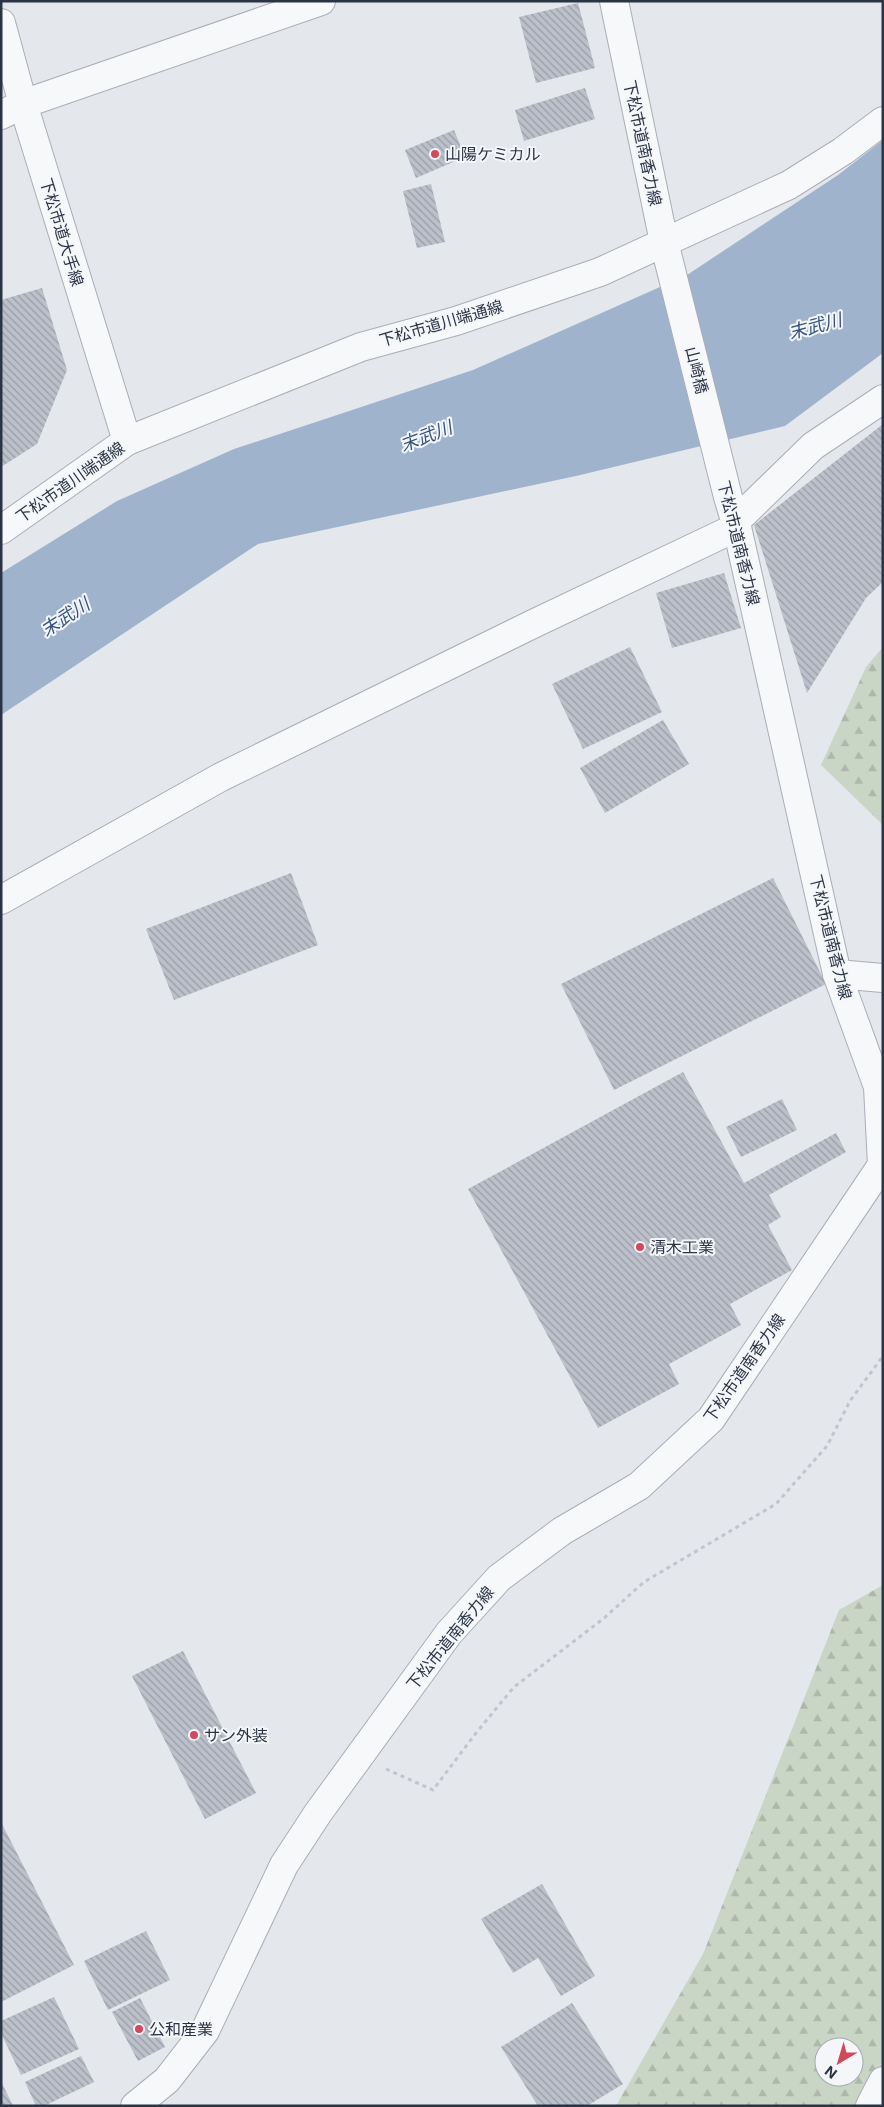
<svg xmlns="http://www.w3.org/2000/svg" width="884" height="2107" font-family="Inter,'Noto Sans JP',sans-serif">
  <defs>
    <pattern id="forest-firs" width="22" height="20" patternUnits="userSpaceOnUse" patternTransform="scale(1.25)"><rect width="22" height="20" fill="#c9d6c5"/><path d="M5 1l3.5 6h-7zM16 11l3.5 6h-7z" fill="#adb8ab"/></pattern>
    <pattern id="building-back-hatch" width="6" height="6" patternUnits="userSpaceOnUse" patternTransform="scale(1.25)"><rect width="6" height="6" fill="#bbc0ca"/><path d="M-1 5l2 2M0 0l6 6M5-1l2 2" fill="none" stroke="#989da6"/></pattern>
  </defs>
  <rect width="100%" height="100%" fill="#e4e7ec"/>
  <g fill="url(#forest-firs)" fill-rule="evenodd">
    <polygon points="883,647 883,825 821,765 866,667"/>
    <path d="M883 1585V2106H616L703 1954 839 1610ZM824 2047H854V2077H824Z"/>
  </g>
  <polygon fill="#9fb4cc" points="883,140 883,353 785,426 576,476 258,544 1,715 1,573 117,501 234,449 473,370 687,275 838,175"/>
  <g fill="url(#building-back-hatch)">
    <polygon points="578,3 595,68 536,83 519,17"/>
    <polygon points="585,88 595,119 524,141 515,110"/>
    <polygon points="454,130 465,157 416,178 405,150"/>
    <polygon points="431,184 445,242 417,248 403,191"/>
    <polygon points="42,288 67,370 37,444 1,467 1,385 3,384 1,378 1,300"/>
    <polygon points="883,424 883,582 866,598 807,693 754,525"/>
    <polygon points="724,573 741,628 672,648 656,593"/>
    <polygon points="630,647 662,712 583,749 552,684"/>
    <polygon points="663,720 689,764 605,813 580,768"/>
    <polygon points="291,873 318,945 174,1000 146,929"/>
    <polygon points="773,878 826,984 614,1090 561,984"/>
    <polygon points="683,1072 744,1183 836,1133 846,1152 769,1195 781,1217 768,1225 792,1270 730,1304 741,1325 669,1364 679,1384 598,1428 468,1189"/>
    <polygon points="782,1099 797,1130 741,1157 726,1127"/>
    <polygon points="183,1651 256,1793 205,1819 132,1676"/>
    <polygon points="1,1822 74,1965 1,2002"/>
    <polygon points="542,1884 595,1976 561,1996 538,1958 513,1973 481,1919"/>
    <polygon points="146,1931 170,1980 108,2010 84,1961"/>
    <polygon points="54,1997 79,2049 21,2075 1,2033 1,2021"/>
    <polygon points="140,1998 165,2047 138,2061 112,2012"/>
    <polygon points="572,2003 623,2084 587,2106 538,2106 501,2047"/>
    <polygon points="81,2056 94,2082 44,2106 36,2106 25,2082"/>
    <polygon points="1,2081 13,2106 1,2106"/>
  </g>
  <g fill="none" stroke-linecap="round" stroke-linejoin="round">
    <g stroke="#a9aeb7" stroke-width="30">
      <g id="minor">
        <polyline points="1,23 23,104 127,441"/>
        <polyline points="1,115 23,104 321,1"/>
        <polyline points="736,521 813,446 883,399"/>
        <polyline points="1,530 127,441 361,347 456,321 600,272 789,185 843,151 883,121"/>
        <polyline points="1,900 221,777 533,624 737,527"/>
        <polyline points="837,974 883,978"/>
        <polyline points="135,2106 167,2080 205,2031 284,1865 318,1813 449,1633 499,1578 562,1531 639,1486 711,1419 882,1165 878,1087 837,974 737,527 728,497 664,242 614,1"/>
        <polyline points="870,2106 883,2081"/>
      </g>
    </g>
    <polyline stroke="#c2c5cb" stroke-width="3" stroke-dasharray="4 4" stroke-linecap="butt" points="386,1769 433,1790 476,1733 514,1687 603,1619 644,1582 776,1504 827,1446 850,1401 883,1356"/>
    <use href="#minor" stroke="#f7f8fa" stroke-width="28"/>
  </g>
  <g fill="#d1495b" stroke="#f4f6f9" stroke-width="2">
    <circle cx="435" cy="154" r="5"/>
    <circle cx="640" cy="1247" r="5"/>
    <circle cx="194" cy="1735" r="5"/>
    <circle cx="139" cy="2029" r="5"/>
  </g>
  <g text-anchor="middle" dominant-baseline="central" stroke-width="4" stroke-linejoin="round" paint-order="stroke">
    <g font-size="16" fill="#2b3445" stroke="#f4f6f9">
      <text transform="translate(643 143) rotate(78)">下松市道南香力線</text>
      <text transform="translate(62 232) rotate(73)">下松市道大手線</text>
      <text transform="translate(441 323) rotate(-16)">下松市道川端通線</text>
      <text transform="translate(697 370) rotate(76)">山崎橋</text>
      <text transform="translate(70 482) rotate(-35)">下松市道川端通線</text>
      <text transform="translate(739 543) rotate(76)">下松市道南香力線</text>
      <text transform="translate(831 937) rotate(76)">下松市道南香力線</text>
      <text transform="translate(744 1368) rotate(-55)">下松市道南香力線</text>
      <text transform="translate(450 1638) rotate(-51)">下松市道南香力線</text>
    </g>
    <g font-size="16" fill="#2b3445" stroke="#f4f6f9" text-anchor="start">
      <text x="445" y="154">山陽ケミカル</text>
      <text x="650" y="1247">清木工業</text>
      <text x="204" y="1735">サン外装</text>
      <text x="149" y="2029">公和産業</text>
    </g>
    <g font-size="18" font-style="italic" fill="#34527a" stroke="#f4f6f9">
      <text transform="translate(815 326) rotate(-15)">末武川</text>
      <text transform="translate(426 436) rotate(-21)">末武川</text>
      <text transform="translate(65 617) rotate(-33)">末武川</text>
    </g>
  </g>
  <rect width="884" height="2107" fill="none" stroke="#2b3445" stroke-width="5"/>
  <g transform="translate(839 2062) rotate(218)"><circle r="24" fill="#f4f6f9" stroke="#a4a8b1"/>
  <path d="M0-4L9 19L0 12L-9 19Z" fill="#d1495b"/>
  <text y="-8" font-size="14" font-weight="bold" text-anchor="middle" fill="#2b3445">N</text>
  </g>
</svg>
